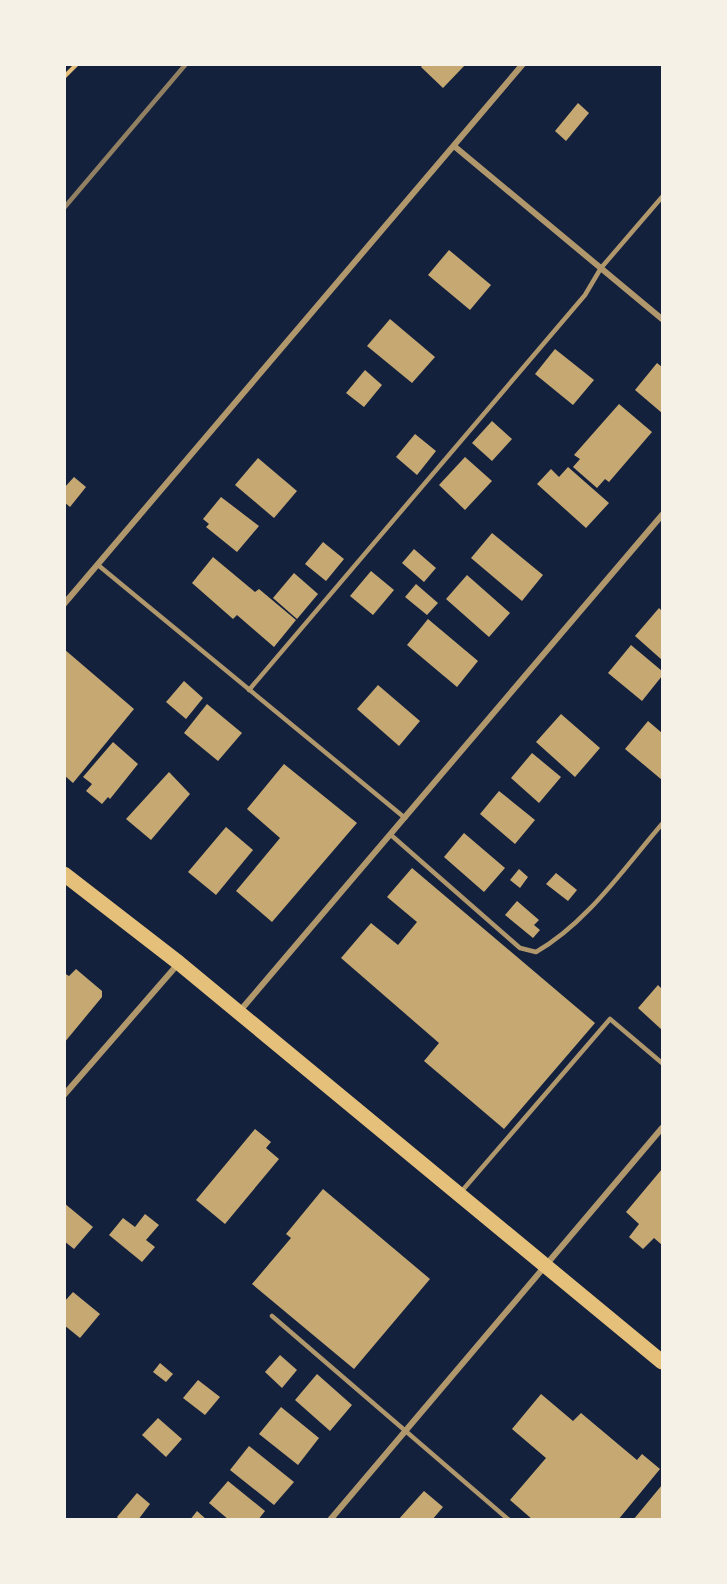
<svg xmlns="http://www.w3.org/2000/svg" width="727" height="1584" font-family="Inter,sans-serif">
  <rect width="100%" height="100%" fill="#14213d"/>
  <g fill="#c6a872">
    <polygon points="423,64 466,64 443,88 421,67"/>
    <polygon points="578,103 589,113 566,141 555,131"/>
    <polygon points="449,250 491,285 470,310 428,275"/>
    <polygon points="390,319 435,357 412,383 367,346"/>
    <polygon points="555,349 594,380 573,405 535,374"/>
    <polygon points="657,363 662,367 662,413 635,390"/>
    <polygon points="365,370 382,385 364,407 346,393"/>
    <polygon points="619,404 652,432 609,482 605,479 597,488 573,467 580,459 574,455"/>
    <polygon points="492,421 512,439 492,461 472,443"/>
    <polygon points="415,434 436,451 417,475 396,457"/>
    <polygon points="465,457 492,481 465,510 439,485"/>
    <polygon points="258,458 297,491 274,518 235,485"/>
    <polygon points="568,467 609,503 586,528 537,484 551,469 559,477"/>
    <polygon points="74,477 86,487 70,507 64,502 64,488"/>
    <polygon points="221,497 259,526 237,552 206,527 209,524 203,519"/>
    <polygon points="492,533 543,575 522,601 471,558"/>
    <polygon points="323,542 344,559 326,581 305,564"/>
    <polygon points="414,549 436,568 424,582 402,563"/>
    <polygon points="213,557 255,592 259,589 296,620 274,647 237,615 233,619 192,583"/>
    <polygon points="371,571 394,590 373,615 350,596"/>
    <polygon points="294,573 318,594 297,619 273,598"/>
    <polygon points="467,575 510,613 489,637 446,599"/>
    <polygon points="416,584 438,603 427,615 405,597"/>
    <polygon points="659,608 662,611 662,660 635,636"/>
    <polygon points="428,619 478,661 457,687 407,645"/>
    <polygon points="631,645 662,671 662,676 642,701 608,673"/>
    <polygon points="64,649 134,709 73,783 64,775"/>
    <polygon points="184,681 203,698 186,719 166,702"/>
    <polygon points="378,685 420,721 399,746 357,709"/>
    <polygon points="207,704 242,733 218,761 184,733"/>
    <polygon points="561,714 600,748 575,777 536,742"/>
    <polygon points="648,721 662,733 662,780 625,749"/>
    <polygon points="113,742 138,764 110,799 108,797 102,804 86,791 92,784 83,777"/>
    <polygon points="532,753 561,777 539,803 511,778"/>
    <polygon points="284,764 357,823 272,922 236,891 280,838 247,809"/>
    <polygon points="169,772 190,794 151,840 126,819"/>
    <polygon points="499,791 535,820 515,844 480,814"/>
    <polygon points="226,827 253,850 216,895 188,872"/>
    <polygon points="464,833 505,868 484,892 444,857"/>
    <polygon points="412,868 595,1023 504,1129 424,1061 439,1043 341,958 371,923 398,945 417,922 387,897"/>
    <polygon points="519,869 528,877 520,888 510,880"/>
    <polygon points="556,873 577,890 568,901 546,884"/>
    <polygon points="517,901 539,920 534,925 540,930 533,938 505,915"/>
    <polygon points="76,969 102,991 102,997 64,1043 64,973 69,976"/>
    <polygon points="658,985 662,989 662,1030 638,1008"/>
    <polygon points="255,1129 271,1142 266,1148 279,1159 225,1224 196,1200"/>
    <polygon points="662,1169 662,1245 654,1238 643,1249 629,1237 639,1224 626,1212"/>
    <polygon points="323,1189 430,1279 354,1369 252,1284 291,1238 286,1234"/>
    <polygon points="64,1203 93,1227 74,1249 64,1241"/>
    <polygon points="145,1214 159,1225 146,1240 155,1247 142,1262 109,1235 123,1218 135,1227"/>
    <polygon points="73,1292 100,1314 80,1338 64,1325 64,1302"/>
    <polygon points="280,1355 297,1370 282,1388 265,1372"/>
    <polygon points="160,1363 173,1374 166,1382 153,1372"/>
    <polygon points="317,1374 352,1405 330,1431 295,1400"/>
    <polygon points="198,1380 220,1397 205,1415 183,1398"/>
    <polygon points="541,1394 573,1421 581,1413 637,1460 642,1454 660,1469 618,1520 533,1520 510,1500 546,1458 512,1429"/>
    <polygon points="281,1407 319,1438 298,1465 259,1434"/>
    <polygon points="158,1418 182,1439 166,1457 142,1435"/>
    <polygon points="249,1446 294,1482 274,1505 230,1470"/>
    <polygon points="228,1481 265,1511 258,1520 229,1520 209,1503"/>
    <polygon points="662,1485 662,1520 633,1520"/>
    <polygon points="424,1491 443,1507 432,1520 398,1520"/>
    <polygon points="137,1493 150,1504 138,1520 120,1520 117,1517"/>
    <polygon points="197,1511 207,1520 190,1520"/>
  </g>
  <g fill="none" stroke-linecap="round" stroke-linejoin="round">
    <polyline stroke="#e5c07b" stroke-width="4" points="64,77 77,64"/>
    <g stroke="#b1986c" stroke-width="4.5">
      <polyline points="98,565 405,818"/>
      <polyline points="249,690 585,295 601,268 662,197"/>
      <path d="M391 835 520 948 536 952C587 923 624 868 662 824"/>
      <polyline points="461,1192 610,1019 662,1063"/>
      <polyline points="272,1316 509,1520"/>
    </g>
    <g stroke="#b1986c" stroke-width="6">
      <polyline points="454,146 662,319"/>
      <polyline points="64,604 523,64"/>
      <polyline points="239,1012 662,515"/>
      <polyline points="64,1095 178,964"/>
      <polyline points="330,1520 662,1128"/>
    </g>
    <polyline stroke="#e5c07b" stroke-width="15" points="64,874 179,963 662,1362"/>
    <polyline stroke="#918062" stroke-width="4.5" points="64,208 186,64"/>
  </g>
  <rect width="727" height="1584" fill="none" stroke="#f6f1e7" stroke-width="132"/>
</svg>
